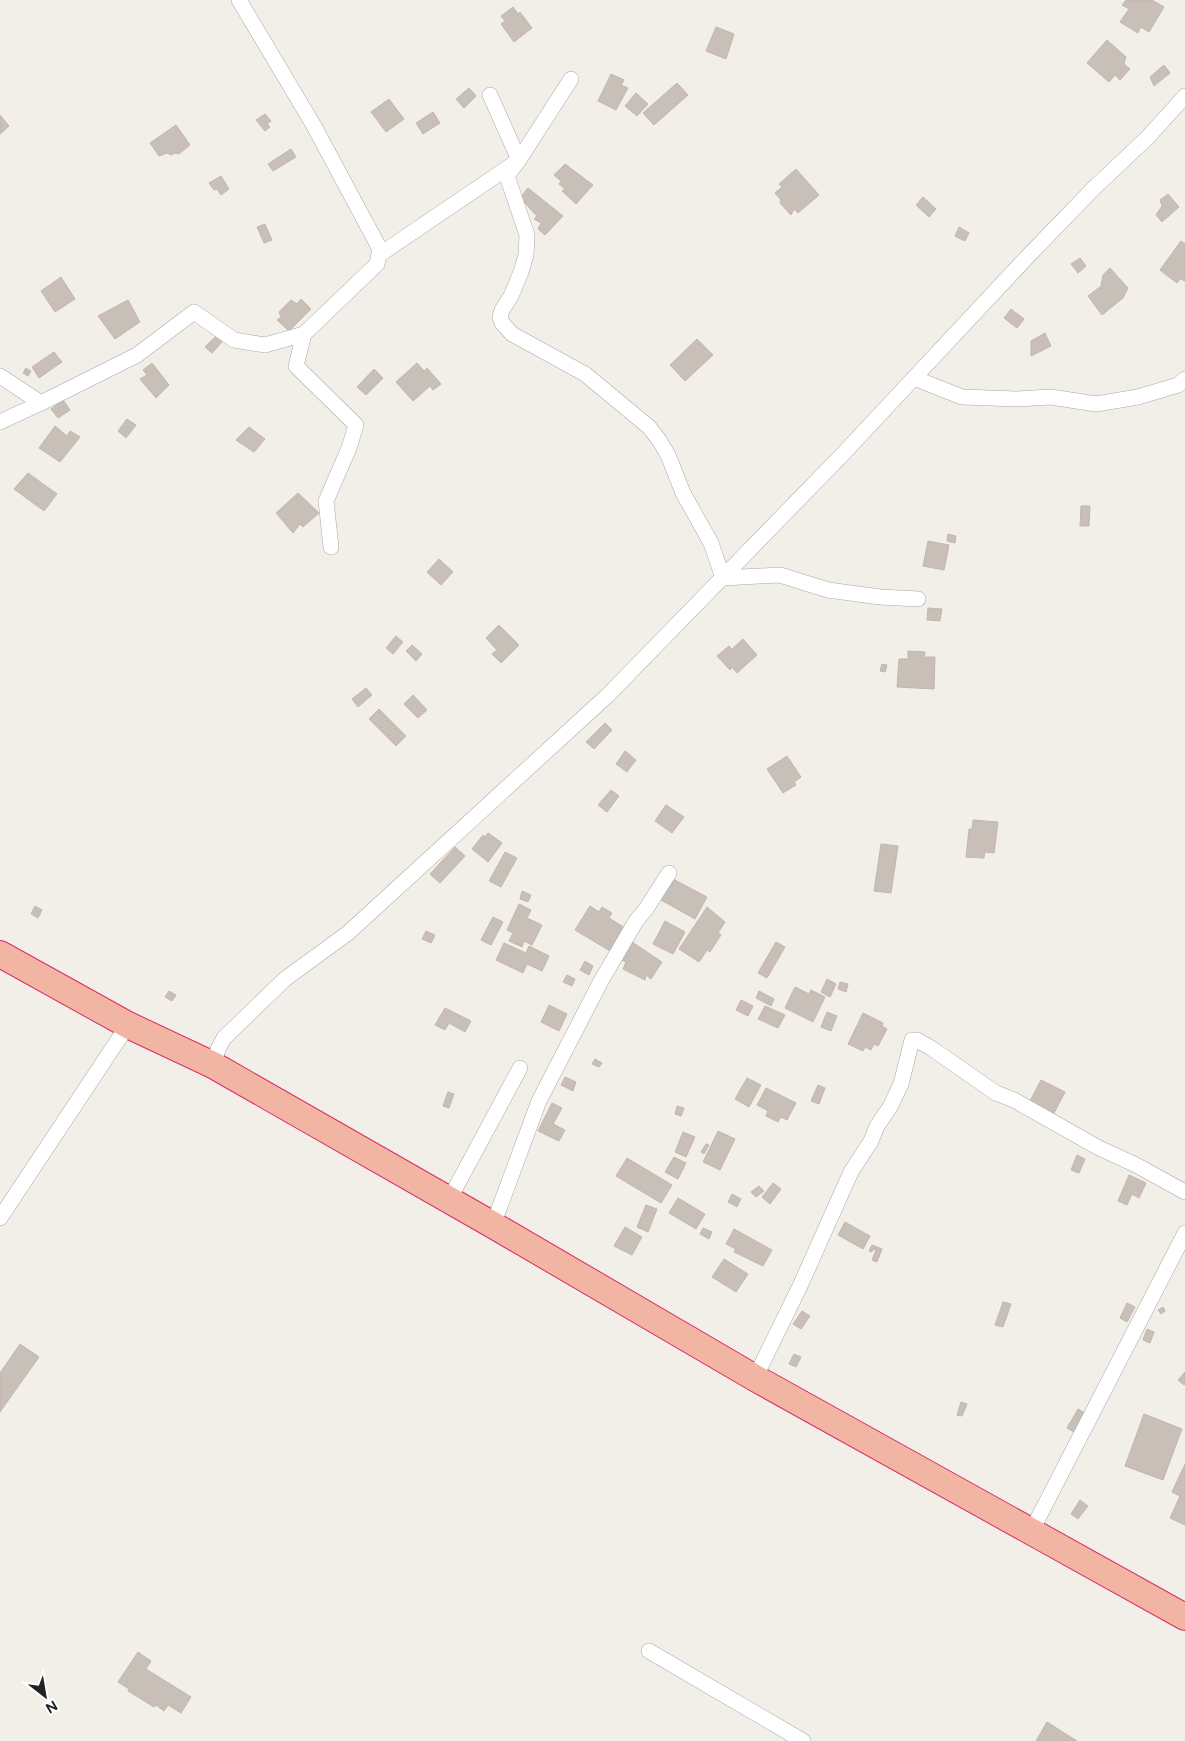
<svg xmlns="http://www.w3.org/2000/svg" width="1185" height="1741" font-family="Figtree,sans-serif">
  <rect width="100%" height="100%" fill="#f2efe9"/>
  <g fill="#c7bfb8" stroke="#c4b6ab">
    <polygon points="1126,0 1152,0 1164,7 1149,32 1141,27 1138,33 1120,22 1129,9 1122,5"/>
    <polygon points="513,7 518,14 520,12 532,28 514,42 501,24 505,21 501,16"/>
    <polygon points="716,27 734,34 726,59 706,51"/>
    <polygon points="1107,40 1126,57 1124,64 1130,69 1120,80 1115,75 1109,82 1087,63"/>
    <polygon points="1164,65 1170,73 1154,86 1150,77"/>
    <polygon points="611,74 624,80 621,85 628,88 616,110 598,101"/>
    <polygon points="677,83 688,95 654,125 643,113"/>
    <polygon points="469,88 476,96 464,108 456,99"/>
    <polygon points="636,93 648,104 637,116 625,106"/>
    <polygon points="389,99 404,119 386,132 371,112"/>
    <polygon points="433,112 440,123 423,134 416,123"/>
    <polygon points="265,114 271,121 267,124 270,127 265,131 256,120"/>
    <polygon points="0,115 9,126 0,134"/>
    <polygon points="176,125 190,145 179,154 175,153 171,155 167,153 159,156 150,143"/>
    <polygon points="291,149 296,157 273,171 268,164"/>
    <polygon points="565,164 593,185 576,204 562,191 565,189 559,184 561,181 554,175"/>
    <polygon points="796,169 819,195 798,213 794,209 791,215 780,203 781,200 775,193 782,187 779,184"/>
    <polygon points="221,176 229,189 221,195 217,189 214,190 209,183"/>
    <polygon points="528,188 563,216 545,235 538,229 541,223 534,219 537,216 520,198"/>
    <polygon points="1168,194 1179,207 1162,222 1156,215 1162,206 1160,200"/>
    <polygon points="923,197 936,209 929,217 916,205"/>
    <polygon points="265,224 272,240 264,243 257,227"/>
    <polygon points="959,227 969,233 965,241 955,236"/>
    <polygon points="1181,241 1185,244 1185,281 1180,279 1177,283 1160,270"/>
    <polygon points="1080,258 1086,266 1078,273 1071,264"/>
    <polygon points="1110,268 1128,288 1123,298 1102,315 1088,296 1101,286 1103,275"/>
    <polygon points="61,277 75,299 55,312 41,291"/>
    <polygon points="301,299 311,309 289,331 277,320 281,317 279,312 291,300 297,304"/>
    <polygon points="128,300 140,322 115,339 98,316"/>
    <polygon points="1011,309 1024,319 1017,328 1004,318"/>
    <polygon points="1045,333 1051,346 1031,356 1031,341"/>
    <polygon points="216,336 223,341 212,353 205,347"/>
    <polygon points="697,339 713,355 685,381 670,365"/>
    <polygon points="54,352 62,362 39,378 32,367"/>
    <polygon points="152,363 169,385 156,398 140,379 147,375 143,370"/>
    <polygon points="417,363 424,371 427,368 441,384 433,390 430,386 413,401 396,382"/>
    <polygon points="26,368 31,371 28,376 23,373"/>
    <polygon points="374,369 383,378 366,395 357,387"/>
    <polygon points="63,400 70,410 58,418 51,409"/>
    <polygon points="127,419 136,425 126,438 118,431"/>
    <polygon points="55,426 67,436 70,431 80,437 60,462 39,448"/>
    <polygon points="249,427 265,439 254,452 236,440"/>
    <polygon points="28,473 57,494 44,511 14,489"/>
    <polygon points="298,493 319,513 303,527 300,524 293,533 276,513"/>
    <polygon points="1081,506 1090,506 1089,526 1080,526"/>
    <polygon points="948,534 956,536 955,543 947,541"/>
    <polygon points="928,541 949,545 944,570 923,566"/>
    <polygon points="439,559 453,572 441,585 427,572"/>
    <polygon points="928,608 942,609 940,621 927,620"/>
    <polygon points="499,625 519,645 501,663 492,654 497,650 486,638"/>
    <polygon points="396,636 403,642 393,654 386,648"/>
    <polygon points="743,639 757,655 737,673 732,667 730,670 717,656 729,646 732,649"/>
    <polygon points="412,645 422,654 416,661 406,651"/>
    <polygon points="908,651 925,652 924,657 935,657 934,689 897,687 899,659 908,659"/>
    <polygon points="882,664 887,665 885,672 880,671"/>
    <polygon points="366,688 372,695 358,707 352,699"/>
    <polygon points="413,695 427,710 418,718 404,704"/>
    <polygon points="379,709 406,736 396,746 369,719"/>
    <polygon points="605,723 612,730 594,749 586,742"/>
    <polygon points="625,751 636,760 627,772 616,764"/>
    <polygon points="787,756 801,777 794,782 796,785 783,793 767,769"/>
    <polygon points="611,790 619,796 607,812 598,805"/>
    <polygon points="666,805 684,817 672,833 655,821"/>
    <polygon points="973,820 998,822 994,853 985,852 984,858 966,857 969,829 972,829"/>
    <polygon points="488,833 502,843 488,862 472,849 483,835 485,837"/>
    <polygon points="881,844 898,846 891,893 874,891"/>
    <polygon points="455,847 465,856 440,883 430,874"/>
    <polygon points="505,852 517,858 501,887 489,881"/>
    <polygon points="673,879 707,897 695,919 661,900"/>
    <polygon points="522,891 531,895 528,902 520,899"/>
    <polygon points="519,904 531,910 527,918 542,925 532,945 524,941 522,947 509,941 513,933 507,930"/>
    <polygon points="35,906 42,910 38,918 31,914"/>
    <polygon points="590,906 599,912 602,907 612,913 609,918 625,928 610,951 575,930"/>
    <polygon points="707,907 725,922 718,933 721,935 710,952 707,950 699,962 679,949"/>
    <polygon points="493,917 503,922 491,945 481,940"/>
    <polygon points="665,921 685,932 673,954 653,944"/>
    <polygon points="426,931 435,935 431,943 422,939"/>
    <polygon points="629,940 662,962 651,979 646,975 645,980 623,969 626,962 619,959"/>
    <polygon points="776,942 785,947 767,978 758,973"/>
    <polygon points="504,943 526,953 529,946 549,956 542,971 527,964 523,973 496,960"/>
    <polygon points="585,961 593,966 589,975 580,970"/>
    <polygon points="567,975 575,979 572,986 563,982"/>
    <polygon points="827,979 836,984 830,997 821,992"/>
    <polygon points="840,982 848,984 846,992 838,989"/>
    <polygon points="795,987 809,994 811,990 825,997 813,1022 785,1008"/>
    <polygon points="169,991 176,995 172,1001 165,997"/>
    <polygon points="759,991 774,999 771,1006 756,998"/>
    <polygon points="741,1000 753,1006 748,1016 736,1010"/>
    <polygon points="549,1005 567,1014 559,1031 541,1022"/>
    <polygon points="765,1006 785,1015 778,1028 758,1019"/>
    <polygon points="445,1008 471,1021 465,1032 449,1023 445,1030 435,1025"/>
    <polygon points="827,1012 837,1016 831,1031 821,1027"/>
    <polygon points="863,1013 883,1023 882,1026 887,1029 878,1046 874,1044 871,1050 865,1047 863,1051 848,1044"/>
    <polygon points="595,1059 602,1063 599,1067 592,1064"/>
    <polygon points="565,1077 576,1082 573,1091 561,1085"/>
    <polygon points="747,1078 761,1085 749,1107 735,1099"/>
    <polygon points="1041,1080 1065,1092 1053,1115 1029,1103"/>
    <polygon points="818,1085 825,1088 819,1104 811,1101"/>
    <polygon points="766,1088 796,1103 787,1120 781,1117 778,1122 766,1116 768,1111 757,1105"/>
    <polygon points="448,1092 454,1094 449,1108 443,1106"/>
    <polygon points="552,1103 562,1108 553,1124 565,1130 559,1141 538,1131"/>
    <polygon points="677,1106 684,1108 681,1116 675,1114"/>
    <polygon points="718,1131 735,1139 720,1170 703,1162"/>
    <polygon points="683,1132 695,1137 686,1157 675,1152"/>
    <polygon points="706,1144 709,1145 704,1154 701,1152"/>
    <polygon points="1077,1155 1085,1159 1079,1173 1071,1170"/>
    <polygon points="674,1157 686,1163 678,1179 665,1172"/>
    <polygon points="627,1158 672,1185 661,1203 616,1176"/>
    <polygon points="1129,1175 1146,1183 1139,1198 1132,1194 1127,1205 1118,1201"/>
    <polygon points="773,1183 781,1189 770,1204 762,1197"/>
    <polygon points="759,1186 764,1191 756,1197 751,1192"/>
    <polygon points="732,1194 741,1199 737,1207 728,1202"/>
    <polygon points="678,1198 705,1214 696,1229 669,1213"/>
    <polygon points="646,1205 657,1209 648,1232 637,1227"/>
    <polygon points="845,1222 870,1236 863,1249 838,1235"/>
    <polygon points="625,1227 642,1237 632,1255 614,1246"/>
    <polygon points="703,1228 712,1232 709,1239 700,1234"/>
    <polygon points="734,1229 772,1250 763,1266 734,1252 736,1249 726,1244"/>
    <polygon points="872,1245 882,1249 877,1262 872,1260 876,1250 873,1249 872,1252 869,1251"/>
    <polygon points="724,1259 748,1274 736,1292 712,1277"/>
    <polygon points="1003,1302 1011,1304 1003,1327 995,1325"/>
    <polygon points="1127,1303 1135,1307 1127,1322 1120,1318"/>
    <polygon points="1163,1307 1165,1311 1161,1314 1158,1310"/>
    <polygon points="802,1311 810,1316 801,1329 793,1324"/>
    <polygon points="1147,1329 1154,1332 1150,1343 1143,1340"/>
    <polygon points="20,1344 39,1357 0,1412 0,1373"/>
    <polygon points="794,1354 801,1357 796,1367 789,1364"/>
    <polygon points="1185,1372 1185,1384 1184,1385 1178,1380"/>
    <polygon points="961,1402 967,1404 962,1416 957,1415"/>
    <polygon points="1078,1409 1085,1413 1074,1432 1067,1428"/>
    <polygon points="1144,1414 1182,1429 1163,1480 1125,1466"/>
    <polygon points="1185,1464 1185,1525 1170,1518 1180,1496 1172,1492"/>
    <polygon points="1080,1500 1088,1506 1078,1519 1071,1514"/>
    <polygon points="138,1652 151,1661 146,1669 191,1697 181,1713 168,1705 164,1711 156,1705 154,1707 128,1691 129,1689 118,1682"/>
    <polygon points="1047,1722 1077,1741 1036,1741"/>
  </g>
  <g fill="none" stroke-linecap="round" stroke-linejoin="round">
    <g stroke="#a9a9a9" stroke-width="16">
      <g id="minor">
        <polyline points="239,0 314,126 382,253 519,160 571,79"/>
        <polyline points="490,95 519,160 507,176 527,235 526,255 521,272 511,296 502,310 500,317 502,323 512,334 585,374 649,427 659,440 668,455 683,493 711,543 723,578 780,575 828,590 880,597 918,599"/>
        <polyline points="0,376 41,403 137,355 194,312 234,340 265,345 304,334"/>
        <polyline points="914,378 962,397 1017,399 1051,397 1096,404 1138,397 1178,385 1185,379"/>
        <polyline points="0,422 41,403"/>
        <polyline points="331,547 326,501 349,448 356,425 296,366 304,334 377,264 380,249"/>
        <polyline points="213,1065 218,1049 224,1038 285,979 348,933 608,695 841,456 1030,254 1093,189 1148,137 1185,96"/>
        <polyline points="449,1200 520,1068"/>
        <polyline points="0,1218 128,1025"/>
        <polyline points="493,1225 539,1101 601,981 636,921 646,909 669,873"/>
        <polyline points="755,1378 800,1286 851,1172 871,1141 877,1126 890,1107 901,1084 912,1040 917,1040 931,1048 996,1093 1014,1100 1099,1148 1136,1165 1185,1192"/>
        <polyline points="1031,1532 1185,1233"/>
        <polyline points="649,1651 803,1741"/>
      </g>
    </g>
    <g stroke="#dc2a67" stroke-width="28">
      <polyline id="trunk" points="0,954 128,1025 213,1065 493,1225 755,1378 1185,1617"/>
    </g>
    <use href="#minor" stroke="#fff" stroke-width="15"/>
    <use href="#trunk" stroke="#f2b4a3" stroke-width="26"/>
  </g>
  <g transform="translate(45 1696) rotate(149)" stroke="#ffffff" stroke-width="4" paint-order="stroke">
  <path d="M0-4L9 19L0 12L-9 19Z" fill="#222222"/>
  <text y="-8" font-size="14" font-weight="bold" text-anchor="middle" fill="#222222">N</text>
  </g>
</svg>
